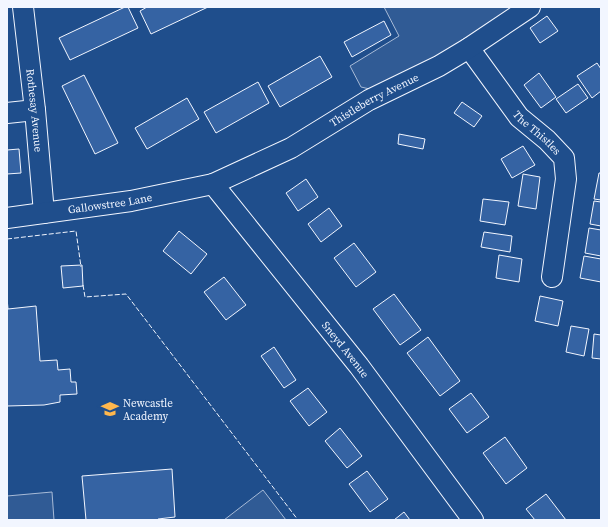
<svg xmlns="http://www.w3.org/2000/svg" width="608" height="527" font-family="'Source Serif 4',serif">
  <rect width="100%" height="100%" fill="#1f4e8c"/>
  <g fill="#305b95" stroke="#a8bbd7">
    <polygon points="384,7 511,7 517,16 387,93 361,87 350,66 399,36"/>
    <polygon points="263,490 286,520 224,520"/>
    <polygon points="52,492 54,520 7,520 7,496"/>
  </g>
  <g fill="#3563a3" stroke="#f2f6ff">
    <polygon points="125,7 128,7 138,28 70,60 59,38"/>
    <polygon points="147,7 208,7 151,34 140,11"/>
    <polygon points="547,16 558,31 540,43 530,28"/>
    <polygon points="384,21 391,35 352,57 344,42"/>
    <polygon points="320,56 332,77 280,107 268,86"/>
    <polygon points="597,63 601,69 601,91 592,98 577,76"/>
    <polygon points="539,73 556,97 541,108 524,85"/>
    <polygon points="84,75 118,143 95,154 62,86"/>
    <polygon points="258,82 269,103 216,133 204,112"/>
    <polygon points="578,84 588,98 566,113 556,99"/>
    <polygon points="187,98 199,119 147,149 135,128"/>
    <polygon points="462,102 482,116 474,127 454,113"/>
    <polygon points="399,134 425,139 423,149 398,144"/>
    <polygon points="523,146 535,165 512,178 501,159"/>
    <polygon points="19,149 21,173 7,174 7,150"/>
    <polygon points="599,173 601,173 601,200 594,199"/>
    <polygon points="523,174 540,177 536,209 518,206"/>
    <polygon points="306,179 318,197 298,211 286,193"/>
    <polygon points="483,199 509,202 505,225 480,221"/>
    <polygon points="594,201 601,202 601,226 590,224"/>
    <polygon points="329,208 342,226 321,242 308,224"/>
    <polygon points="589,228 601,230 601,256 585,253"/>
    <polygon points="179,231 207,254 191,274 163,251"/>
    <polygon points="484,232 512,236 510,252 481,247"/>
    <polygon points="354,243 376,272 356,287 334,258"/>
    <polygon points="499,255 522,259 519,282 496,278"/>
    <polygon points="584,256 601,259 601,282 580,278"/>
    <polygon points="82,265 83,286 63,288 61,266"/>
    <polygon points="224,277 246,305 226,320 204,292"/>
    <polygon points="394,294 421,330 400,345 373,309"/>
    <polygon points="540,296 563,301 558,326 535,321"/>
    <polygon points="7,298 8,309 36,306 40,361 57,360 58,370 70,369 71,382 76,382 77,394 60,395 60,402 44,405 7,406"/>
    <polygon points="571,326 589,329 584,356 566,352"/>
    <polygon points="594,334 601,335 601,359 592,358"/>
    <polygon points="428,337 460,381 440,396 407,353"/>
    <polygon points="274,347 296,380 284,388 261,356"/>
    <polygon points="308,388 327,412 309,426 290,401"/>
    <polygon points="471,393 489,417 467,433 449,409"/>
    <polygon points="340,428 362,456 347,468 325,441"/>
    <polygon points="505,437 527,468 506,484 483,453"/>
    <polygon points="172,469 175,517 158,519 158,520 86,520 82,476"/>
    <polygon points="367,471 388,499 370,512 349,484"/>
    <polygon points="546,494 566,520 535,520 526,509"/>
    <polygon points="404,512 410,520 394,520"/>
  </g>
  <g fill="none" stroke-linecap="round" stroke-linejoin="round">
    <g stroke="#f2f6ff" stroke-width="22">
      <g id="minor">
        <path id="s1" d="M23 7 35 110 44 213"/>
        <path id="s2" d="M469 48 519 117 547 140 564 158 566 179 552 277"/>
        <polyline points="7,113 35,110"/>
        <path id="s3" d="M213 184 359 366 473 520"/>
        <path id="s4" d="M7 218 131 201 213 184 291 148 369 100 439 66 469 48 530 7"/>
      </g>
    </g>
    <use href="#minor" stroke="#1f4e8c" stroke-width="20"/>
    <g stroke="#f2f6ff" stroke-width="1" stroke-dasharray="5 2" stroke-linecap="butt">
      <polyline points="7,239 76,231 81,267"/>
      <polyline points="83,285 85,297 126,294 298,520"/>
    </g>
  </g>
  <defs>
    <g id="school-bare" transform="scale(1.38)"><path d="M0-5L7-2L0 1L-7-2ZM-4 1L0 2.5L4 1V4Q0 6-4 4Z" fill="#ffb74d" stroke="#1f4e8c" stroke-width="2.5" paint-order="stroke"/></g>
  </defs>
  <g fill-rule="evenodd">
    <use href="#school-bare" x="110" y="409"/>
  </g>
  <g text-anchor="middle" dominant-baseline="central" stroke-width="3" stroke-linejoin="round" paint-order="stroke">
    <g font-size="11" fill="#f2f6ff" stroke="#1f4e8c">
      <text stroke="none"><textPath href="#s4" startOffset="391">Thistleberry Avenue</textPath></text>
      <text stroke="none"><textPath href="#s1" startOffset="104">Rothesay Avenue</textPath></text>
      <text stroke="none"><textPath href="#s2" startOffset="109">The Thistles</textPath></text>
      <text stroke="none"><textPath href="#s4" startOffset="104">Gallowstree Lane</textPath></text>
      <text stroke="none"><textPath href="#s3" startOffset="212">Sneyd Avenue</textPath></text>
    </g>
    <g font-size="11" fill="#f2f6ff" stroke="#1f4e8c" text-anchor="start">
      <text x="123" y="403">Newcastle<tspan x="123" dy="13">Academy</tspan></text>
    </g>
  </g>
  <rect width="608" height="527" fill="none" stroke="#f2f6ff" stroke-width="16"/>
</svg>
